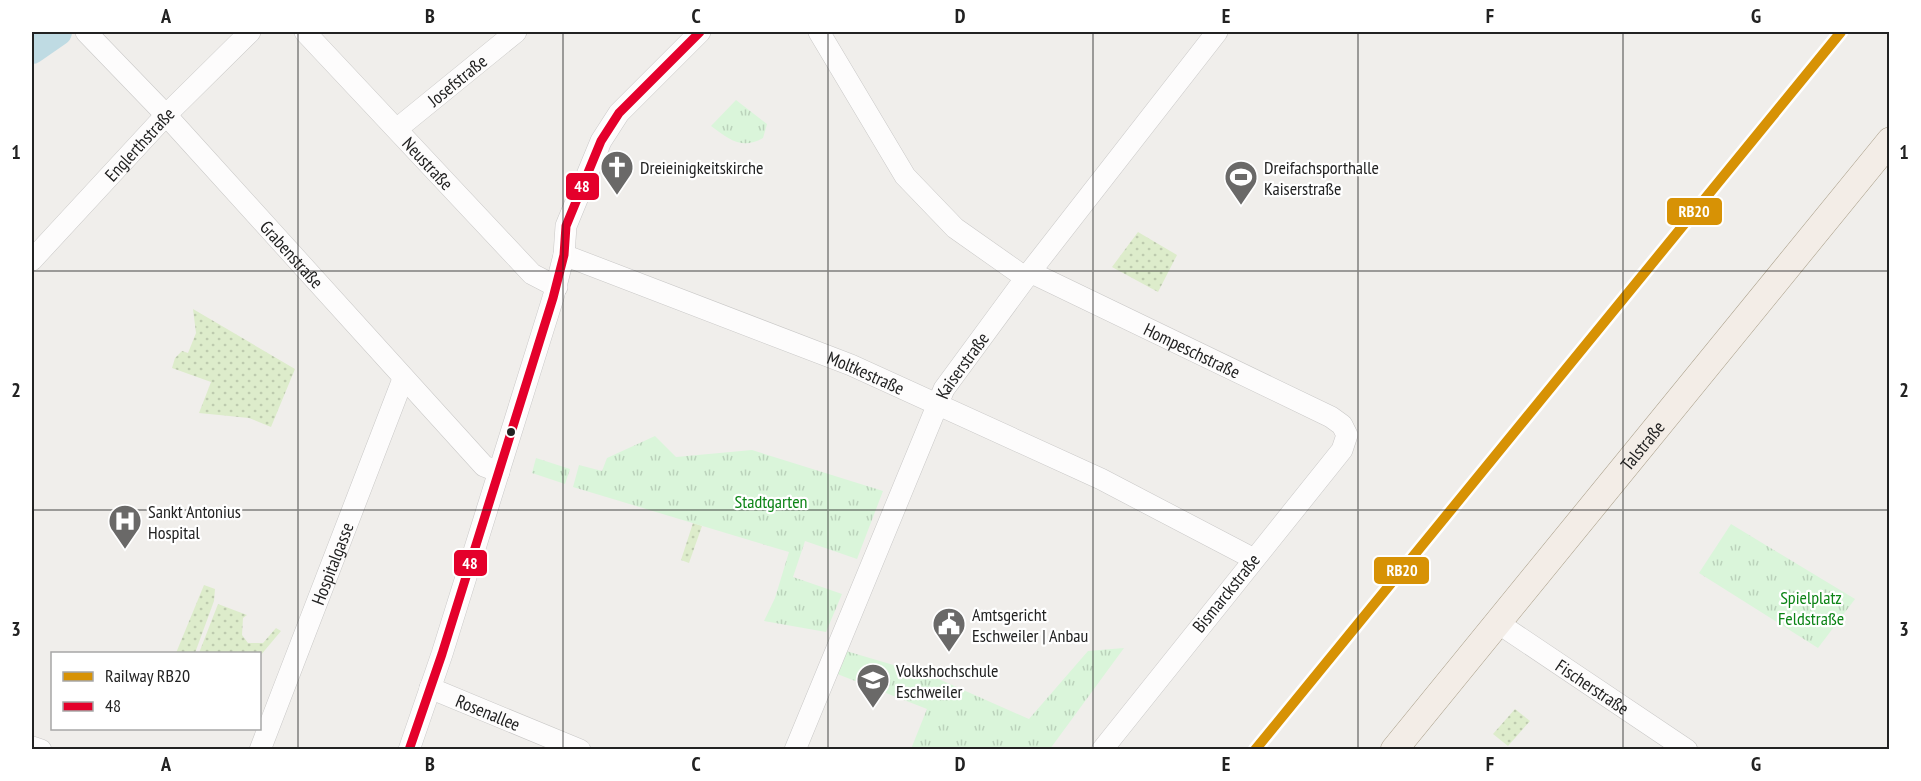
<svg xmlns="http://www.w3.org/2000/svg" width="1921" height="781" font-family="'PT Sans Narrow',sans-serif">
  <defs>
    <pattern id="grass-dots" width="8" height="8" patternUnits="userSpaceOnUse" patternTransform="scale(1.5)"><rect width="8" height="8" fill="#ddeccb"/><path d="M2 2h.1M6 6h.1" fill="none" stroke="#bdcaae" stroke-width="1.8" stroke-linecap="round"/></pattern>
    <pattern id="park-tufts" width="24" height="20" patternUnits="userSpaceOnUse" patternTransform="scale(1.5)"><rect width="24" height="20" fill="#daf5da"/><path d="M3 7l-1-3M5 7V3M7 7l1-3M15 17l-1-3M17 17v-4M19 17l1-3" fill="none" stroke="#bbd2bb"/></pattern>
  </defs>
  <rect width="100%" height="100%" fill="#f0eeeb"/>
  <g fill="url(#grass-dots)">
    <polygon points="1138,232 1177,255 1158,292 1112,267"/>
    <polygon points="193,309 295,369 271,427 249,418 199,413 211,382 172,368 175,358 182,351 188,353 196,333"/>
    <polygon points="693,523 702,526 689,563 681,560"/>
    <polygon points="204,585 215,589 214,601 195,653 176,653"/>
    <polygon points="218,604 247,615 243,618 242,635 248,643 263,643 276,628 281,631 260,656 260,654 199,653"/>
    <polygon points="1515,709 1530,721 1508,746 1493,734"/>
  </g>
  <g fill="url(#park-tufts)">
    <path d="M736 100 767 124 763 138C742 150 730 140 711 126Z"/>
    <polygon points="655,436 676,457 752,450 883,491 857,559 805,541 793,577 842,594 826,632 764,621 775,598 789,552 573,487 579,465 602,471 607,458"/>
    <polygon points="536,458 570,469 565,484 532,473"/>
    <polygon points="1731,524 1855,599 1818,648 1699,573"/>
    <polygon points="836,648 934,677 1029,719 1088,651 1124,648 1050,749 911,749 927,709 827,670"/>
  </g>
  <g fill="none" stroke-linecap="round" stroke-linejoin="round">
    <polyline stroke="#bfdbe3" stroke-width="28" points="32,50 58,32"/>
    <g stroke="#c9c8c7" stroke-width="22">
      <g id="minor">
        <path id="s1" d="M86 32 166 115 484 466 499 472"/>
        <path id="s2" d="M305 32 532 274 557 287"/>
        <polyline points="819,32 905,176 955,228 1026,278"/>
        <path id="s3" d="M398 128 516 32"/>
        <path id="s4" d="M564 255 851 365 1101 479 1254 559"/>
        <path id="s5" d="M32 260 166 115 250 32"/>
        <path id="s6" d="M1030 272 1331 417 1342 425 1347 435 1342 450 1102 750"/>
        <path id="s7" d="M1498 623 1687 750"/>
        <path id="s8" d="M430 688 580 750"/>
        <polyline points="32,747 41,750"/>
        <path id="s9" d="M260 750 403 379"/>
        <polyline points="409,750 442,654 553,298 564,255 566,226 601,141 619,113 700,32"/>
        <path id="s10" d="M795 750 944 389 1030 272 1217 32"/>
      </g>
    </g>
    <g stroke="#a79c86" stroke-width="28">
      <g id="major">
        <path id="s11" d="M1394 750 1890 141"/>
      </g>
    </g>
    <use href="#minor" stroke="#fdfcfc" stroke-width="21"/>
    <use href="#major" stroke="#f3ede7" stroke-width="27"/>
    <g stroke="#fff" stroke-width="14">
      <polyline id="bus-1" points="409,750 442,654 553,298 564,255 566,226 601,141 619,113 700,32"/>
    </g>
    <use href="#bus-1" stroke="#e4002b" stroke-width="9"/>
    <g stroke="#fff" stroke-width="15">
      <polyline id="rail-1" points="1255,750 1841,32"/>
    </g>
    <use href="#rail-1" stroke="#d79205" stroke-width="10"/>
  </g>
  <path fill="none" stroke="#222" stroke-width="1.5" stroke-opacity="0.55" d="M298 32V750M563 32V750M828 32V750M1093 32V750M1358 32V750M1623 32V750M32 271H1890M32 510H1890"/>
  <defs>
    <g id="church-pin" transform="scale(1.725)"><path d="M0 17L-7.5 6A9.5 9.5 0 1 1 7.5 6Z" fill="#6a6968" stroke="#fff"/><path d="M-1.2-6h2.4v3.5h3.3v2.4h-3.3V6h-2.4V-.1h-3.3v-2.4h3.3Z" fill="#fff"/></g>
    <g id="stadium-pin" transform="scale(1.725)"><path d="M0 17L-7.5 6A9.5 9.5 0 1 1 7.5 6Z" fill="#6a6968" stroke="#fff"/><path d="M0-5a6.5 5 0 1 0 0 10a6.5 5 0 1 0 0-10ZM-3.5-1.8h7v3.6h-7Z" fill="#fff"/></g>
    <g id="hospital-pin" transform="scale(1.725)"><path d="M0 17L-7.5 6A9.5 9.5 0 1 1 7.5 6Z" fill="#6a6968" stroke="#fff"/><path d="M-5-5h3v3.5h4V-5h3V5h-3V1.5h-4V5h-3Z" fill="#fff"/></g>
    <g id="civic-pin" transform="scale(1.725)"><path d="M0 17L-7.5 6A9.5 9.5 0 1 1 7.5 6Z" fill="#6a6968" stroke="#fff"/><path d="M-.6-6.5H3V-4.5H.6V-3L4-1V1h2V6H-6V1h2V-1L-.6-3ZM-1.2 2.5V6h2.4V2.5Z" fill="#fff"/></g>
    <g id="university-pin" transform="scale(1.725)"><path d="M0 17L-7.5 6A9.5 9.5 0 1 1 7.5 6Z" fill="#6a6968" stroke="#fff"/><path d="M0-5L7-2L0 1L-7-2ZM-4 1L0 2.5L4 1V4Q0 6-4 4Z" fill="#fff"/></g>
  </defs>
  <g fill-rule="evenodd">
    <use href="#church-pin" x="617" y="167"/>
    <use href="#stadium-pin" x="1241" y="177"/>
    <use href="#hospital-pin" x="125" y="521"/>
    <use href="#civic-pin" x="949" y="624"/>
    <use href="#university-pin" x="873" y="680"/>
  </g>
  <circle fill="#222" stroke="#fff" stroke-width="2" cx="511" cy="432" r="5"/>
  <g text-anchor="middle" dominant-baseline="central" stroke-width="4.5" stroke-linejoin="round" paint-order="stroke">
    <g font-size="18" fill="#222" stroke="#fff">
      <text stroke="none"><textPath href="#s3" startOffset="76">Josefstraße</textPath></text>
      <text stroke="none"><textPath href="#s5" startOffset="158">Englerthstraße</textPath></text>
      <text stroke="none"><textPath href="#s2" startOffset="180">Neustraße</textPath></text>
      <text stroke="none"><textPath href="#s1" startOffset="303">Grabenstraße</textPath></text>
      <text stroke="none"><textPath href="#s6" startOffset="180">Hompeschstraße</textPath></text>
      <text stroke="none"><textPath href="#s10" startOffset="420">Kaiserstraße</textPath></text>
      <text stroke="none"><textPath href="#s4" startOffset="324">Moltkestraße</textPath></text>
      <text stroke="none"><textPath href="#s11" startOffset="393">Talstraße</textPath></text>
      <text stroke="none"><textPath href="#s9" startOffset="200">Hospitalgasse</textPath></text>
      <text transform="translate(1226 593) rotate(-51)">Bismarckstraße</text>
      <text stroke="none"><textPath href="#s7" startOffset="114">Fischerstraße</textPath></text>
      <text stroke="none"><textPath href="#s8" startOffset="63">Rosenallee</textPath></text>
    </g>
    <g font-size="18" fill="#222" stroke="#fff" text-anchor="start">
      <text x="640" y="167">Dreieinigkeitskirche</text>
      <text x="1264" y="167">Dreifachsporthalle<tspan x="1264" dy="21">Kaiserstraße</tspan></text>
      <text x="148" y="511">Sankt Antonius<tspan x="148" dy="21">Hospital</tspan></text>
      <text x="972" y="614">Amtsgericht<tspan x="972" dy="21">Eschweiler | Anbau</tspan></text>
      <text x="896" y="670">Volkshochschule<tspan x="896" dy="21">Eschweiler</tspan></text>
    </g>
    <g font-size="18" fill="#0c8416" stroke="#fff">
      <text x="771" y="501">Stadtgarten</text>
      <text x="1811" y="597">Spielplatz<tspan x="1811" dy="21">Feldstraße</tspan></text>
    </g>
  </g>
  <g stroke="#fff" stroke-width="2">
    <rect x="565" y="172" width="35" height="29" rx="6" fill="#e4002b"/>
    <rect x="1666" y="197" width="57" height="29" rx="6" fill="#d79205"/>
    <rect x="453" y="549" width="35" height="28" rx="6" fill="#e4002b"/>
    <rect x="1373" y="556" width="57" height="29" rx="6" fill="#d79205"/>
  </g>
  <g font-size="16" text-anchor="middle" font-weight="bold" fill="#fff">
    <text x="582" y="192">48</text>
    <text x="1694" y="217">RB20</text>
    <text x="470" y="569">48</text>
    <text x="1402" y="576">RB20</text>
  </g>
  <rect width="1921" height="781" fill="none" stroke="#ffffff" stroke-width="66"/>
  <rect x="51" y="652" width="210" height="78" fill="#ffffff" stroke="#a7a7a7" stroke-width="1.5"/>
  <rect x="63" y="672" width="30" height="9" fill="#d79205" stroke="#a7a7a7" stroke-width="1.5"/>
  <text x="105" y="682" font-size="18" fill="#222222">Railway RB20</text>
  <rect x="63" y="702" width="30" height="9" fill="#e4002b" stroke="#a7a7a7" stroke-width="1.5"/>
  <text x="105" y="712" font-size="18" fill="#222222">48</text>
  <rect x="33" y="33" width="1855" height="715" fill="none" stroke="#222" stroke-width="2"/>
  <g font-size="20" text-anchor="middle" font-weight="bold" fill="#222">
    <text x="166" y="23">A</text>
    <text x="430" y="23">B</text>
    <text x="696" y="23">C</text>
    <text x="960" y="23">D</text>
    <text x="1226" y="23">E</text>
    <text x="1490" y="23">F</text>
    <text x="1756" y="23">G</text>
    <text x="16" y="159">1</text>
    <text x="1904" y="159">1</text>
    <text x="16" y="397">2</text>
    <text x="1904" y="397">2</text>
    <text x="16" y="636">3</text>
    <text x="1904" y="636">3</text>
    <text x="166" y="771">A</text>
    <text x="430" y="771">B</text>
    <text x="696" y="771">C</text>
    <text x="960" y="771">D</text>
    <text x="1226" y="771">E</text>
    <text x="1490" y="771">F</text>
    <text x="1756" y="771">G</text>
  </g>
</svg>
